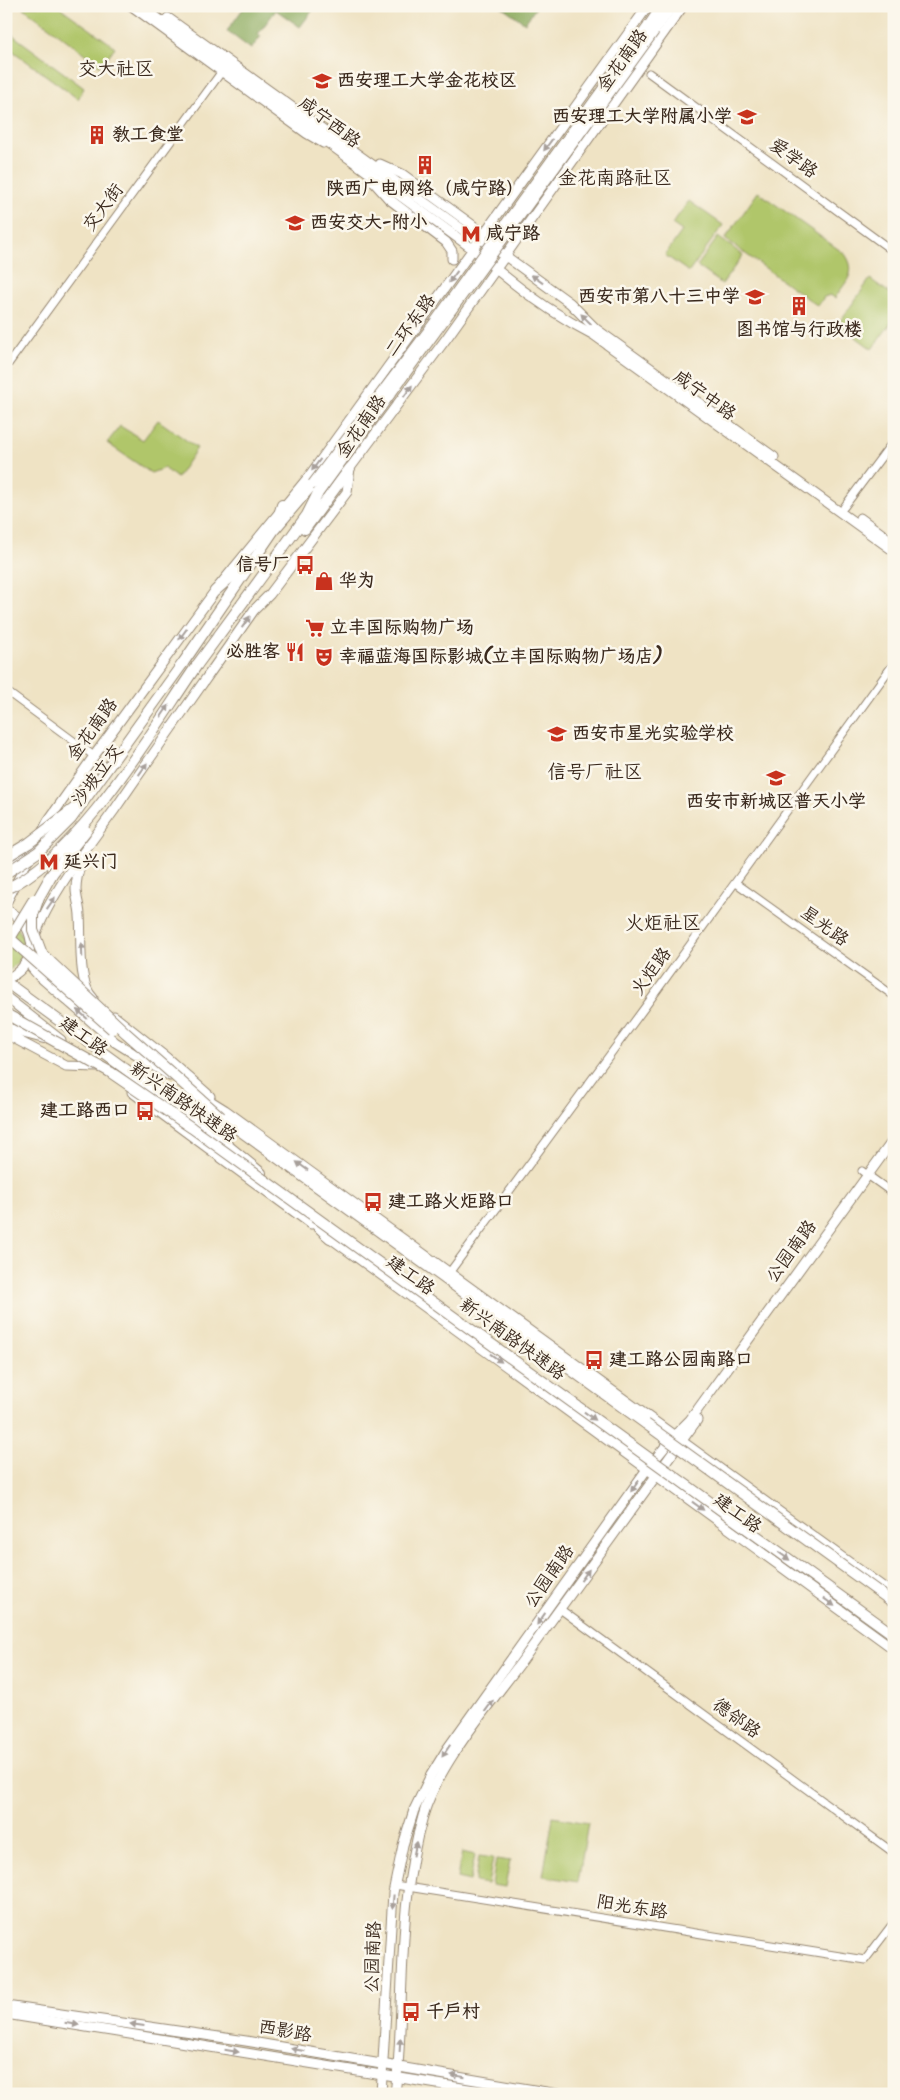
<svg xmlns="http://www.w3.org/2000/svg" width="900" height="2100" font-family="Kalam,'LXGW WenKai TC',sans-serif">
  <rect width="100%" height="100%" fill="#fbf7ec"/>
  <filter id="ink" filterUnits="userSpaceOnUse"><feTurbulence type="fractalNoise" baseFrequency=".02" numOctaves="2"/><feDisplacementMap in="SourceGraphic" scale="10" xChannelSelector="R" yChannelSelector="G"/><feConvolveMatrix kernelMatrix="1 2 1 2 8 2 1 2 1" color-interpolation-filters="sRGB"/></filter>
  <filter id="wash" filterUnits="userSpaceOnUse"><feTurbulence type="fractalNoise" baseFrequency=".0096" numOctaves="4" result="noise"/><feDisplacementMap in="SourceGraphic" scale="20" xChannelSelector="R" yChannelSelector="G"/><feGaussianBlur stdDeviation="1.12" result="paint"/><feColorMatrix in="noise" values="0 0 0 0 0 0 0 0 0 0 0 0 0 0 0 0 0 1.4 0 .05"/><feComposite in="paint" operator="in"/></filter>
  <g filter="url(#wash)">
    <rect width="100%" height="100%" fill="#efe3c4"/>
    <g fill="#b0c66a" stroke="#767844">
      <polygon points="21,6 58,6 115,47 101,66"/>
      <polygon points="6,30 84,88 78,99 6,46"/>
      <path d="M758 192 845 254C858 273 846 281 835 298L830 295 824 297 818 306 725 239Z"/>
      <polygon points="689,201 723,225 689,272 665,255 682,231 672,224"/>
      <polygon points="718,237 743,255 722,284 697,266"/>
      <polygon points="870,279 894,296 894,319 872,349 838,324"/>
      <polygon points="158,420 197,448 177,478 164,468 151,473 107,443 120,426 143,440"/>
      <path d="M6 920C31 930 27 961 6 972Z"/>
      <polygon points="553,1817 588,1823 578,1882 543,1876"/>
      <polygon points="462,1852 475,1855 470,1881 457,1878"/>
      <polygon points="479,1856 493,1858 488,1884 475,1882"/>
      <polygon points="496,1859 510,1861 505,1887 492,1885"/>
    </g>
    <g fill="#8cab5e" stroke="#646a3e">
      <polygon points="245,6 316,6 300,27 276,10 258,34 261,36 251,49 227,31"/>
      <polygon points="501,6 537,6 525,23"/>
    </g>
  </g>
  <g filter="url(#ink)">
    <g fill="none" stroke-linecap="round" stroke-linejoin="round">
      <g stroke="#958671" stroke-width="9">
        <g id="minor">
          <polyline points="130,6 306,134 323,144"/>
          <polyline points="649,73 894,252"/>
          <polyline points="6,367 225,67"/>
          <polyline points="844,507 894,440"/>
          <polyline points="6,691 94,756"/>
          <polyline points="736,883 894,996"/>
          <polyline points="862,1171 894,1194"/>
          <polyline points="449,1273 645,1007 894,663"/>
          <polyline points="560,1609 894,1853"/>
          <polyline points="395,1885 865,1960 894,1922"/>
        </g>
      </g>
      <g stroke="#958671" stroke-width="11">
        <g id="major">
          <path d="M141 6 473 249C510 283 549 312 594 335L894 551"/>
          <polyline points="168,18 470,235 480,238 504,255 570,303 596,329 774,457"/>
          <polyline points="380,164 402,174 475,227 480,238"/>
          <polyline points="371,179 389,199 446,242 452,251 452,259"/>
          <polyline points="860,518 894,543"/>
          <path d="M81 863C78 872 76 880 76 889 76 898 80 907 80 916 82 938 77 983 93 998"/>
          <polyline points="6,864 22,851"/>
          <polyline points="6,903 48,821 94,756 215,591 310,475 648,6"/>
          <path d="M6 910C20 916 29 926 31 941"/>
          <path d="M31 947C45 900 86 849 115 809 161 742 208 676 254 610L270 594 347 492 350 468 446 339 683 6"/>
          <polyline points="30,956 32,968 38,975 115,1042 170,1076"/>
          <path d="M6 979C18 974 26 966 30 954"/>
          <polyline points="6,997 61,1040"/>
          <polyline points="114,1016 167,1058 210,1096"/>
          <polyline points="6,1034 66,1066 98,1067"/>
          <polyline points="132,1092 311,1224"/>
          <polyline points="201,1095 225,1110 894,1595"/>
          <polyline points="325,1234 894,1649"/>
          <polyline points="6,2006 246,2041 558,2094"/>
          <polyline points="6,2014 499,2094"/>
          <polyline points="381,2094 393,1893 403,1845 414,1810 431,1775 447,1749 647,1469 674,1436 690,1420 894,1139"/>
          <path d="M395 2094 398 2067C404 1983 399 1897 423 1816 437 1766 490 1704 522 1661 580 1581 638 1500 697 1420"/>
        </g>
      </g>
      <g stroke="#958671" stroke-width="12">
        <g id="highway">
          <polyline points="648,27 662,6"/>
          <polyline points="654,31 672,6"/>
          <polyline points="276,524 282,505"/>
          <polyline points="305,529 350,468"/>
          <polyline points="215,591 247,563"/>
          <polyline points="183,663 274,530 313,484"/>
          <polyline points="197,665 307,515 318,493"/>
          <polyline points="6,982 205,1127 261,1173"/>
          <polyline points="6,1028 44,1038"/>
          <polyline points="221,1117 646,1424"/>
          <polyline points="305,1214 330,1238"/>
        </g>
      </g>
      <use href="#minor" stroke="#fff" stroke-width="7"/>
      <use href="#major" stroke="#fff" stroke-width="9"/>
      <use href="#highway" stroke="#fff" stroke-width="10"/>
      <g stroke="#958671" stroke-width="12" stroke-linecap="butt">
        <g id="highway-bridge">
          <polyline points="313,484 433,325 648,27"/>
          <polyline points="318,493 654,31"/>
          <polyline points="6,857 29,843 76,807"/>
          <polyline points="6,873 38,852 71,819 183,663"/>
          <polyline points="52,874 39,897 33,915 33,930 42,954 126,1033 221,1117"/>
          <polyline points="48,879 86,831"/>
          <path d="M6 889C80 855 151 732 197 665"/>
          <polyline points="6,935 112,1029"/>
          <polyline points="6,945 34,899"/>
          <polyline points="6,1014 110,1072 192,1128 894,1635"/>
          <polyline points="646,1424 894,1603"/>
        </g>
      </g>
      <use href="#highway-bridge" stroke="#fff" stroke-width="10"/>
    </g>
    <defs><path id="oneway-solid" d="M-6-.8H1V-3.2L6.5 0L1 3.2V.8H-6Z" transform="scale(1.25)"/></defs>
    <g fill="#a79f9a">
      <use href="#oneway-solid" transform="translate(548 145) rotate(126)"/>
      <use href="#oneway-solid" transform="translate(453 277) rotate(126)"/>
      <use href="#oneway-solid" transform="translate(537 279) rotate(-144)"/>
      <use href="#oneway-solid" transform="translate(586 319) rotate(-135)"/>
      <use href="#oneway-solid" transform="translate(408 391) rotate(-54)"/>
      <use href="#oneway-solid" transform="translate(316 465) rotate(126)"/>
      <use href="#oneway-solid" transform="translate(246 622) rotate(-55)"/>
      <use href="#oneway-solid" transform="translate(183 634) rotate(126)"/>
      <use href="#oneway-solid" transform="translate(165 711) rotate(-56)"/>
      <use href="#oneway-solid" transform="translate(143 769) rotate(-55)"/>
      <use href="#oneway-solid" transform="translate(51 903) rotate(-55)"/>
      <use href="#oneway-solid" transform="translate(82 950) rotate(-92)"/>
      <use href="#oneway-solid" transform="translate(82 1014) rotate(-139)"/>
      <use href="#oneway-solid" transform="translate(302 1166) rotate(-144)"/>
      <use href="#oneway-solid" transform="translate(496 1358) rotate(36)"/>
      <use href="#oneway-solid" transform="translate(590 1416) rotate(36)"/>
      <use href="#oneway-solid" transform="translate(635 1486) rotate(126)"/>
      <use href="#oneway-solid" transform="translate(698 1506) rotate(36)"/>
      <use href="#oneway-solid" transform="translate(784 1556) rotate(36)"/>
      <use href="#oneway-solid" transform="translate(585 1575) rotate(-54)"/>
      <use href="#oneway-solid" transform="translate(829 1602) rotate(36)"/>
      <use href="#oneway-solid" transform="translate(541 1619) rotate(125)"/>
      <use href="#oneway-solid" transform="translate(489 1706) rotate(-54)"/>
      <use href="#oneway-solid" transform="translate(446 1751) rotate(124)"/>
      <use href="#oneway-solid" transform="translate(415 1849) rotate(-78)"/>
      <use href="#oneway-solid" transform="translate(393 1902) rotate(95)"/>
      <use href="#oneway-solid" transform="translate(72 2024) rotate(9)"/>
      <use href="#oneway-solid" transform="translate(137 2025) rotate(-172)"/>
      <use href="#oneway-solid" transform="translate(400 2045) rotate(-87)"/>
      <use href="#oneway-solid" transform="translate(298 2050) rotate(-170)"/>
      <use href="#oneway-solid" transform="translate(232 2051) rotate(9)"/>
      <use href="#oneway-solid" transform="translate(458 2076) rotate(-171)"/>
    </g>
  </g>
  <defs>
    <g id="university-bare" transform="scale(1.5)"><path d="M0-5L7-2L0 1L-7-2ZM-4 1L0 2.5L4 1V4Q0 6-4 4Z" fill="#c8321e" stroke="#fbf7ec" stroke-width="2.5" paint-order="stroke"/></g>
    <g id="school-bare" transform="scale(1.5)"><path d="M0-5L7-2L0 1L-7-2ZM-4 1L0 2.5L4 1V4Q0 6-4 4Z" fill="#c8321e" stroke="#fbf7ec" stroke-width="2.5" paint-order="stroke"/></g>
    <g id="building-bare" transform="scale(1.5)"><path d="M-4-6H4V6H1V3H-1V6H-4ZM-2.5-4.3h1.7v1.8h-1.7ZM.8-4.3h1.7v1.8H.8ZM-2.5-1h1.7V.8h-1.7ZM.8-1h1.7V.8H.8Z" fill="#c8321e" stroke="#fbf7ec" stroke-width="2.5" paint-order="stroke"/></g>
    <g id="metro-bare" transform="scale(1.5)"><path d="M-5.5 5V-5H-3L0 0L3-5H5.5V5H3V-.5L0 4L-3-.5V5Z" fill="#c8321e" stroke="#fbf7ec" stroke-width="2.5" paint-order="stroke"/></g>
    <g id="bus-bare" transform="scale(1.5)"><path d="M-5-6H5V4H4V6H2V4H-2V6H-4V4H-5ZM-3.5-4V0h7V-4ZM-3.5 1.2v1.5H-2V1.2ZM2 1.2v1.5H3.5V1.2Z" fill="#c8321e" stroke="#fbf7ec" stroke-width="2.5" paint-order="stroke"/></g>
    <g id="shop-bare" transform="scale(1.5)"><path d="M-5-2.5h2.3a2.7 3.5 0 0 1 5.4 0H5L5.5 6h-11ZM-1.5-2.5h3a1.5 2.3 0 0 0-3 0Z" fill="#c8321e" stroke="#fbf7ec" stroke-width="2.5" paint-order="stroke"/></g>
    <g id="supermarket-bare" transform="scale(1.5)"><path d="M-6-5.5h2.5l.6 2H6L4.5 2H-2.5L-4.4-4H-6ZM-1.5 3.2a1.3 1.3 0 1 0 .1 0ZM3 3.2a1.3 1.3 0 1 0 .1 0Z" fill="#c8321e" stroke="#fbf7ec" stroke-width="2.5" paint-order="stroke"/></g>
    <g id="restaurant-bare" transform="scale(1.5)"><path d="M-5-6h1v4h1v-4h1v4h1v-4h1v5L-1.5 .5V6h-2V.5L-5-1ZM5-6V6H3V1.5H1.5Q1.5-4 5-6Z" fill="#c8321e" stroke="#fbf7ec" stroke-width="2.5" paint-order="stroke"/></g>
    <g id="theatre-bare" transform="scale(1.5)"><path d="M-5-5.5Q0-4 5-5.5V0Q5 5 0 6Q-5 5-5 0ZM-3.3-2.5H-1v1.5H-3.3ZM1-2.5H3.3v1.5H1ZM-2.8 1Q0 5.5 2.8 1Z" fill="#c8321e" stroke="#fbf7ec" stroke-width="2.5" paint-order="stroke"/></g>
  </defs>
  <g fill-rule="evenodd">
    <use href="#university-bare" x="322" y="81"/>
    <use href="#school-bare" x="747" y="117"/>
    <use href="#building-bare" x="97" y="135"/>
    <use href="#building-bare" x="425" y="165"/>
    <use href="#school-bare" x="295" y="223"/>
    <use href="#metro-bare" x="471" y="234"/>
    <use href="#school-bare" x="755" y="297"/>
    <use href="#building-bare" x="799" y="306"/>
    <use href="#bus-bare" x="305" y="565"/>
    <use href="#shop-bare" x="324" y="581"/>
    <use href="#supermarket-bare" x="315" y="628"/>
    <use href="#restaurant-bare" x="295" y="652"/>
    <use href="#theatre-bare" x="324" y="657"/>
    <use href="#school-bare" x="557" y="734"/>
    <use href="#school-bare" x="776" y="778"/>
    <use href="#metro-bare" x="49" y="862"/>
    <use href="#bus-bare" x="145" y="1111"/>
    <use href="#bus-bare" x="373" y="1202"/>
    <use href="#bus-bare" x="594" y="1360"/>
    <use href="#bus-bare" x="411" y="2012"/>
  </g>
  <g text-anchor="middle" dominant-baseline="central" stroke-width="5" stroke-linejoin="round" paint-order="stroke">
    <g font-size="18" fill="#3b2a1e" stroke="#fbf7ec">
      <text transform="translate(623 61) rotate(-54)">金花南路</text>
      <text transform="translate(329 123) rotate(37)">咸宁西路</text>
      <text transform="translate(793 159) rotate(36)">爱学路</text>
      <text transform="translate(104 208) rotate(-53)">交大街</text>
      <text transform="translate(411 326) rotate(-54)">二环东路</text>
      <text transform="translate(704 396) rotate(36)">咸宁中路</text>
      <text transform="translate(362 427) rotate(-55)">金花南路</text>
      <text transform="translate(93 730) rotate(-54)">金花南路</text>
      <text transform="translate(98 776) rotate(-53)">沙坡立交</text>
      <text transform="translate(824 927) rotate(36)">星光路</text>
      <text transform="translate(652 972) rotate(-54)">火炬路</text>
      <text transform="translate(83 1037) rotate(36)">建工路</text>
      <text transform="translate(183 1103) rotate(35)">新兴南路快速路</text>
      <text transform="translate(792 1252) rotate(-54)">公园南路</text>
      <text transform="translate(410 1276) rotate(36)">建工路</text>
      <text transform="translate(512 1340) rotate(36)">新兴南路快速路</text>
      <text transform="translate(737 1514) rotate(36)">建工路</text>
      <text transform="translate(550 1577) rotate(-55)">公园南路</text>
      <text transform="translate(736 1719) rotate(36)">德邻路</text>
      <text transform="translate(632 1908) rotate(9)">阳光东路</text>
      <text transform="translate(374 1957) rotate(-88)">公园南路</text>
      <text transform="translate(285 2032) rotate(10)">西影路</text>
    </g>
    <g font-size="18" font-weight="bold" fill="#3b2a1e" stroke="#fbf7ec" text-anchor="start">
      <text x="337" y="81">西安理工大学金花校区</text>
      <text x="732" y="117" text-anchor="end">西安理工大学附属小学</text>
      <text x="112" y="135">教工食堂</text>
      <text x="425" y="189" text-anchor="middle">陕西广电网络（咸宁路）</text>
      <text x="310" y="223">西安交大-附小</text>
      <text x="486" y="234">咸宁路</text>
      <text x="740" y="297" text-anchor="end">西安市第八十三中学</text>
      <text x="799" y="330" text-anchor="middle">图书馆与行政楼</text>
      <text x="290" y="565" text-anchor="end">信号厂</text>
      <text x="339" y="581">华为</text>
      <text x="330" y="628">立丰国际购物广场</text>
      <text x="280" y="652" text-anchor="end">必胜客</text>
      <text x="339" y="657">幸福蓝海国际影城(立丰国际购物广场店)</text>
      <text x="572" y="734">西安市星光实验学校</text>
      <text x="776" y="802" text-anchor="middle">西安市新城区普天小学</text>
      <text x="64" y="862">延兴门</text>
      <text x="130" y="1111" text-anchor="end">建工路西口</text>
      <text x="388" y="1202">建工路火炬路口</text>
      <text x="609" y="1360">建工路公园南路口</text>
      <text x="426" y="2012">千户村</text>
    </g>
    <g font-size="19" fill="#3b2a1e" stroke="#fbf7ec">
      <text x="116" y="70">交大社区</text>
      <text x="615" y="179">金花南路社区</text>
      <text x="595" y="773">信号厂社区</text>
      <text x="663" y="924">火炬社区</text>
    </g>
  </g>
  <rect width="900" height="2100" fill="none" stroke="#fbf7ec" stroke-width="25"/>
</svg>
